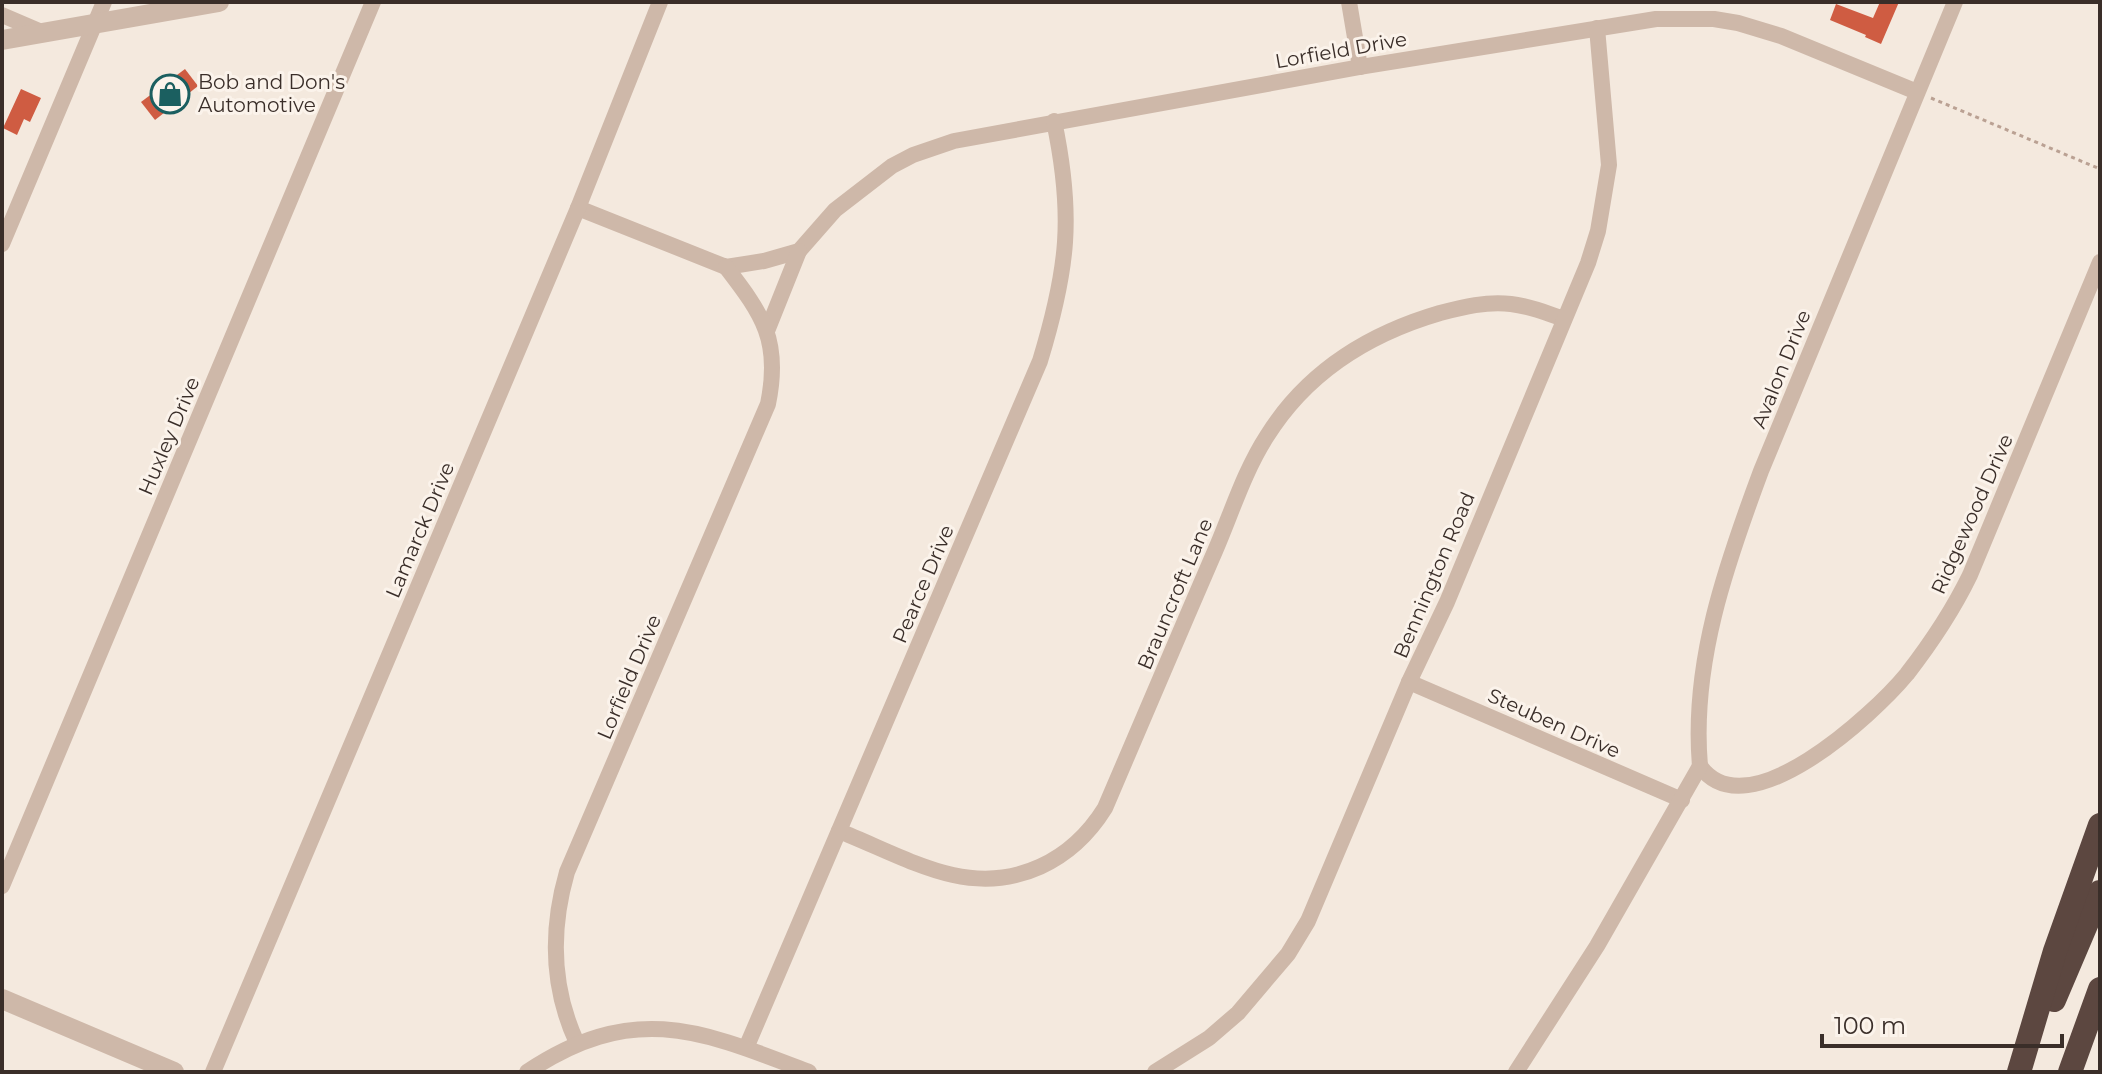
<svg xmlns="http://www.w3.org/2000/svg" width="2102" height="1074" font-family="Montserrat,sans-serif">
  <rect width="100%" height="100%" fill="#f4e9de"/>
  <g fill="#cf5c42">
    <polygon points="1880,2 1899,2 1881,44 1865,37 1866,35 1830,20 1836,4 1873,18"/>
    <polygon points="185,69 198,86 155,120 141,102"/>
    <polygon points="21,89 41,98 30,122 24,119 17,135 3,128"/>
  </g>
  <g fill="none" stroke-linecap="round" stroke-linejoin="round">
    <polyline stroke="#baa193" stroke-width="3" stroke-dasharray="4 4" stroke-linecap="butt" points="1931,98 2100,169"/>
    <g stroke="#ceb8a9" stroke-width="16">
      <polyline points="1349,2 1360,67"/>
      <polyline points="2,15 44,33"/>
      <polyline points="578,208 726,267 764,261 799,251 835,210 892,166 913,155 954,141 1360,67 1656,19 1714,19 1738,23 1781,36 1917,92"/>
      <polyline points="2,244 104,2"/>
      <polyline points="767,331 799,251"/>
      <polyline points="1409,682 1682,800"/>
      <path d="M1700 766C1691 664 1726 565 1761 471L1955 2"/>
      <path d="M1700 766C1747 832 1874 714 1907 674 1931 643 1953 610 1970 575L2100 262"/>
      <path d="M839 831C875 845 916 867 953 875 1016 889 1072 861 1105 808 1141 724 1176 641 1212 558 1230 518 1243 473 1267 436 1307 372 1368 334 1440 313 1463 307 1487 301 1511 304 1530 306 1546 313 1564 319"/>
      <polyline points="2,886 373,2"/>
      <path d="M577 1043C551 987 550 931 567 872L768 404C781 341 763 315 726 267"/>
      <path d="M746 1048 1040 361C1068 269 1074 216 1054 121"/>
      <polyline points="213,1072 578,208 660,2"/>
      <path d="M527 1072C634 1001 700 1030 809 1072"/>
      <polyline points="1155,1072 1209,1038 1238,1013 1288,954 1308,921 1409,682 1447,602 1588,263 1598,231 1609,165 1597,28"/>
      <polyline points="1516,1072 1597,946 1700,766"/>
    </g>
    <g stroke="#ceb8a9" stroke-width="20">
      <polyline points="2,40 219,2"/>
      <polyline points="2,999 174,1072"/>
    </g>
    <g stroke="#5c4740" stroke-width="24">
      <polyline points="2054,1000 2100,892"/>
      <polyline points="2019,1072 2055,951 2100,825"/>
      <polyline points="2070,1072 2100,989"/>
    </g>
  </g>
  <defs>
    <g id="shop-ring" transform="scale(2)"><circle r="9.5" fill="#fbf3eb" stroke="#1b5f60" stroke-width="1.5"/><path d="M-5-2.5h2.3a2.7 3.5 0 0 1 5.4 0H5L5.5 6h-11ZM-1.5-2.5h3a1.5 2.3 0 0 0-3 0Z" fill="#1b5f60"/></g>
  </defs>
  <g fill-rule="evenodd">
    <use href="#shop-ring" x="170" y="94"/>
  </g>
  <g text-anchor="middle" dominant-baseline="central" stroke-width="6" stroke-linejoin="round" paint-order="stroke">
    <g font-size="20" fill="#3a2e29" stroke="#fbf3eb">
      <text transform="translate(1341 50) rotate(-10)">Lorfield Drive</text>
      <text transform="translate(1781 369) rotate(-68)">Avalon Drive</text>
      <text transform="translate(169 436) rotate(-67)">Huxley Drive</text>
      <text transform="translate(1972 514) rotate(-66)">Ridgewood Drive</text>
      <text transform="translate(420 530) rotate(-67)">Lamarck Drive</text>
      <text transform="translate(1434 575) rotate(-67)">Bennington Road</text>
      <text transform="translate(923 584) rotate(-67)">Pearce Drive</text>
      <text transform="translate(1175 594) rotate(-67)">Brauncroft Lane</text>
      <text transform="translate(629 677) rotate(-67)">Lorfield Drive</text>
      <text transform="translate(1554 723) rotate(24)">Steuben Drive</text>
    </g>
    <g font-size="20" fill="#3a2e29" stroke="#fbf3eb" text-anchor="start">
      <text x="198" y="82">Bob and Don's<tspan x="198" dy="23">Automotive</tspan></text>
    </g>
  </g>
  <rect width="2102" height="1074" fill="none" stroke="#3a2e29" stroke-width="8"/>
  <path d="M1822 1034v12h240v-12" fill="none" stroke="#3a2e29" stroke-width="4"/>
  <text x="1834" y="1034" font-size="24" fill="#3a2e29" stroke="#fbf3eb" stroke-width="6" paint-order="stroke">100 m</text>
</svg>
